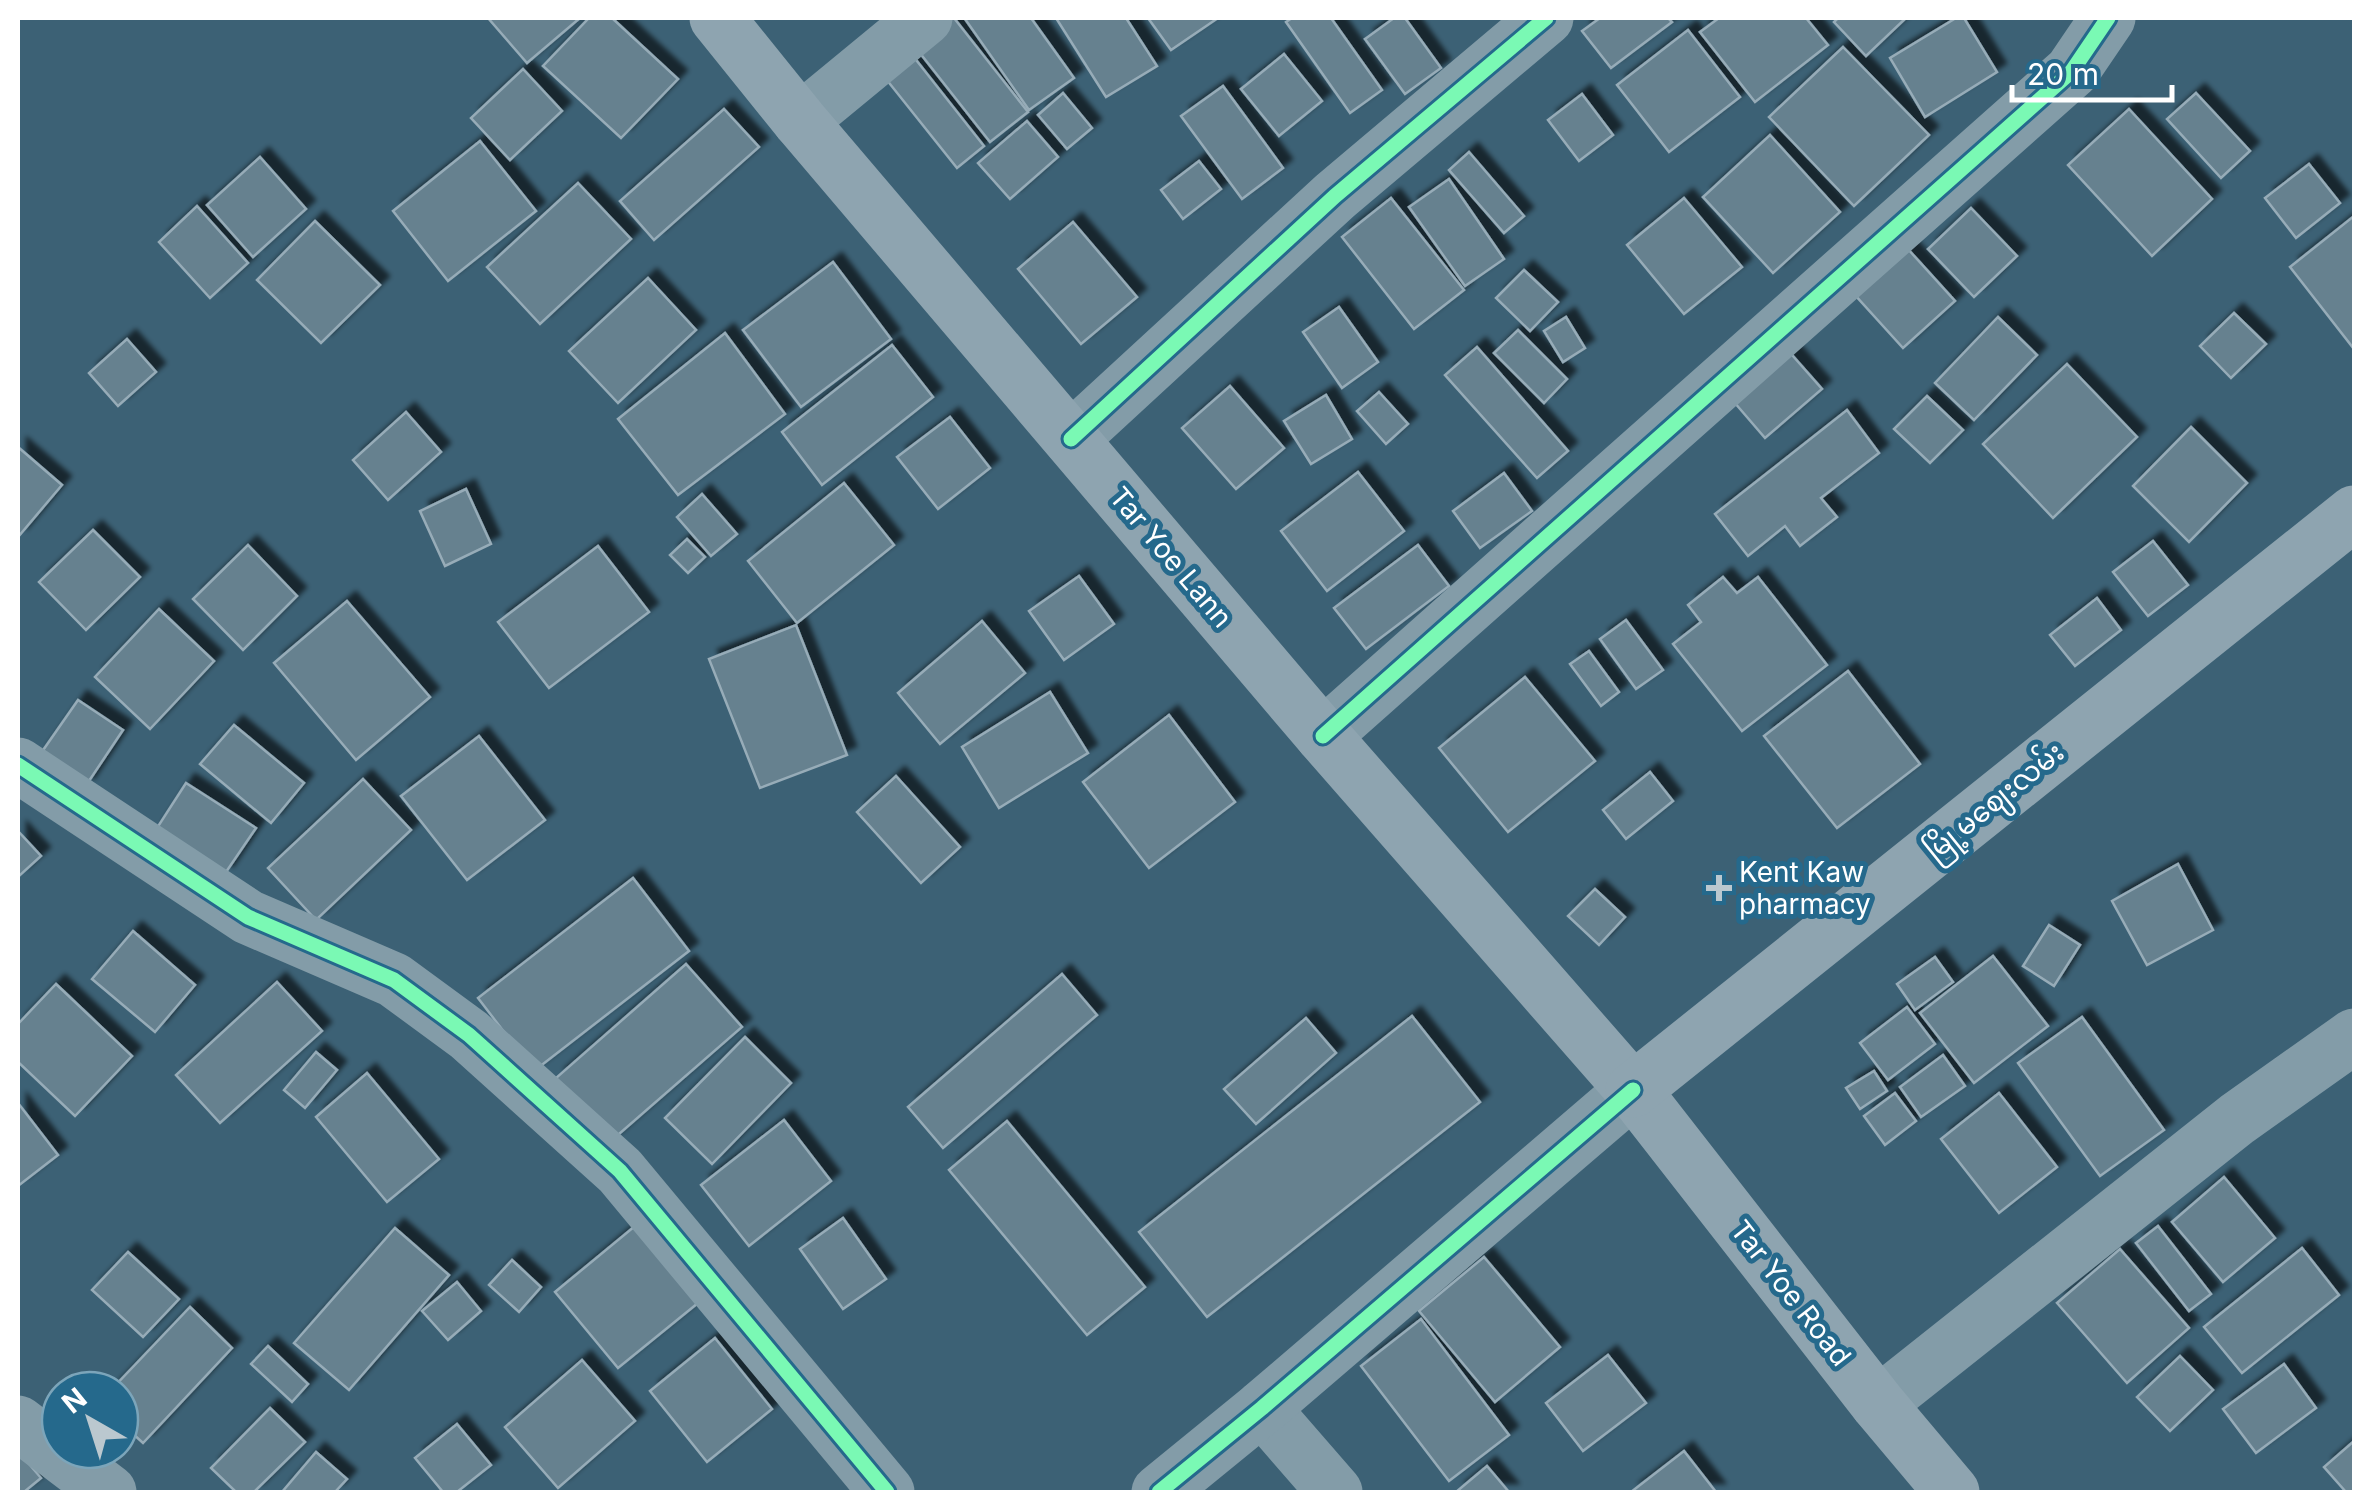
<svg xmlns="http://www.w3.org/2000/svg" width="2372" height="1510" font-family="Inter,'Noto Sans Myanmar',sans-serif">
  <defs>
    <filter id="shadow"><feDropShadow dx="9" dy="-9" stdDeviation="2.5" flood-color="#0009"/></filter>
  </defs>
  <rect width="100%" height="100%" fill="#3c6175"/>
  <g fill="#66818f" stroke="#97acb8" stroke-width="2.5" filter="url(#shadow)">
    <polygon points="488,18 580,18 527,63"/>
    <polygon points="589,18 612,18 678,79 621,138 543,66"/>
    <polygon points="945,18 954,18 1028,112 990,142 912,43"/>
    <polygon points="967,18 1031,18 1074,78 1029,110 965,19"/>
    <polygon points="1056,18 1126,18 1157,66 1106,97"/>
    <polygon points="1148,18 1218,18 1171,50"/>
    <polygon points="1292,18 1331,18 1382,90 1350,113 1286,22"/>
    <polygon points="1394,18 1405,18 1441,68 1405,94 1365,39"/>
    <polygon points="1600,18 1668,18 1672,22 1611,68 1582,31"/>
    <polygon points="1719,18 1806,18 1828,45 1755,102 1700,32"/>
    <polygon points="1838,18 1906,18 1866,56 1834,22"/>
    <polygon points="1956,18 1964,18 1997,72 1925,117 1890,58"/>
    <polygon points="1688,30 1740,97 1669,152 1617,85"/>
    <polygon points="1843,47 1929,135 1854,206 1769,117"/>
    <polygon points="1284,54 1322,101 1279,136 1241,89"/>
    <polygon points="913,56 984,146 957,168 886,79"/>
    <polygon points="523,69 562,111 510,160 471,118"/>
    <polygon points="1223,86 1283,168 1242,199 1181,116"/>
    <polygon points="1063,93 1092,128 1067,149 1038,115"/>
    <polygon points="2196,93 2250,151 2221,178 2167,119"/>
    <polygon points="1582,94 1613,135 1579,161 1548,120"/>
    <polygon points="724,109 759,147 654,240 620,201"/>
    <polygon points="2129,109 2212,199 2152,256 2068,165"/>
    <polygon points="1027,121 1058,157 1010,199 978,163"/>
    <polygon points="1770,135 1840,212 1773,273 1703,197"/>
    <polygon points="480,141 536,211 448,281 393,211"/>
    <polygon points="1469,152 1524,216 1504,233 1449,170"/>
    <polygon points="260,157 306,209 253,257 207,205"/>
    <polygon points="1199,161 1221,189 1183,219 1161,190"/>
    <polygon points="2309,164 2340,203 2296,238 2265,198"/>
    <polygon points="1449,179 1504,259 1465,286 1409,207"/>
    <polygon points="578,183 631,239 540,324 487,267"/>
    <polygon points="1391,198 1464,290 1414,329 1342,237"/>
    <polygon points="1684,198 1742,267 1684,314 1627,245"/>
    <polygon points="197,206 248,263 210,298 159,242"/>
    <polygon points="1971,208 2017,256 1974,297 1928,249"/>
    <polygon points="2354,216 2354,349 2290,267"/>
    <polygon points="315,221 380,285 321,343 257,280"/>
    <polygon points="1073,222 1137,297 1081,344 1018,269"/>
    <polygon points="1907,248 1955,301 1903,348 1855,295"/>
    <polygon points="833,262 891,339 801,407 743,330"/>
    <polygon points="1524,270 1558,302 1530,331 1496,298"/>
    <polygon points="648,278 696,330 618,403 569,351"/>
    <polygon points="1339,307 1378,362 1342,388 1303,332"/>
    <polygon points="2234,313 2266,344 2231,378 2200,346"/>
    <polygon points="1566,317 1585,348 1563,362 1544,331"/>
    <polygon points="1998,317 2037,355 1974,420 1935,383"/>
    <polygon points="1518,330 1567,379 1544,403 1494,353"/>
    <polygon points="725,333 785,414 678,495 618,419"/>
    <polygon points="127,339 156,372 118,406 89,373"/>
    <polygon points="892,345 933,397 822,485 782,432"/>
    <polygon points="1477,347 1568,451 1537,478 1445,375"/>
    <polygon points="1785,347 1822,389 1765,438 1728,395"/>
    <polygon points="2067,364 2137,437 2053,518 1983,444"/>
    <polygon points="1230,386 1284,448 1236,489 1182,428"/>
    <polygon points="1379,392 1408,424 1386,444 1357,411"/>
    <polygon points="1326,395 1352,439 1311,464 1284,421"/>
    <polygon points="1927,396 1963,430 1930,463 1894,429"/>
    <polygon points="1847,410 1879,453 1821,498 1837,517 1800,546 1785,526 1748,556 1715,514"/>
    <polygon points="406,412 441,452 388,500 353,460"/>
    <polygon points="950,417 990,468 938,509 897,457"/>
    <polygon points="2191,427 2247,483 2189,542 2133,486"/>
    <polygon points="18,447 62,485 18,537"/>
    <polygon points="1358,472 1404,531 1327,591 1281,531"/>
    <polygon points="1504,473 1532,511 1480,548 1453,511"/>
    <polygon points="844,483 894,545 797,623 748,561"/>
    <polygon points="466,489 491,544 445,566 420,511"/>
    <polygon points="702,494 737,534 711,556 677,517"/>
    <polygon points="93,530 140,577 86,630 39,582"/>
    <polygon points="687,539 705,557 688,573 670,555"/>
    <polygon points="2153,541 2188,585 2148,616 2113,572"/>
    <polygon points="248,545 297,596 243,650 193,599"/>
    <polygon points="1418,545 1449,586 1366,649 1334,608"/>
    <polygon points="598,546 649,612 549,688 498,622"/>
    <polygon points="1079,576 1114,624 1064,660 1029,611"/>
    <polygon points="1723,577 1737,593 1758,577 1827,665 1742,731 1673,644 1701,622 1688,605"/>
    <polygon points="2097,598 2121,630 2075,666 2050,635"/>
    <polygon points="347,601 430,697 356,760 274,663"/>
    <polygon points="159,609 214,661 150,729 95,677"/>
    <polygon points="1626,620 1663,670 1636,689 1600,639"/>
    <polygon points="982,621 1025,673 940,744 898,693"/>
    <polygon points="796,625 847,755 760,788 709,659"/>
    <polygon points="1589,651 1619,692 1601,706 1570,664"/>
    <polygon points="1848,671 1920,764 1837,828 1764,736"/>
    <polygon points="1525,677 1595,761 1508,832 1439,748"/>
    <polygon points="1050,692 1088,753 999,808 962,747"/>
    <polygon points="78,700 123,730 85,787 39,756"/>
    <polygon points="1169,715 1235,802 1149,868 1083,782"/>
    <polygon points="234,725 304,783 271,823 200,764"/>
    <polygon points="479,736 545,820 467,880 401,796"/>
    <polygon points="1650,772 1673,801 1626,839 1603,810"/>
    <polygon points="896,776 960,847 921,883 857,812"/>
    <polygon points="363,779 411,830 316,920 268,868"/>
    <polygon points="186,783 256,828 224,875 155,831"/>
    <polygon points="18,831 41,856 18,877"/>
    <polygon points="2178,864 2213,930 2147,965 2112,901"/>
    <polygon points="633,878 689,951 534,1071 478,998"/>
    <polygon points="1595,889 1625,917 1599,945 1568,916"/>
    <polygon points="2049,925 2080,945 2054,986 2023,966"/>
    <polygon points="133,931 195,985 155,1032 92,979"/>
    <polygon points="1993,956 2048,1026 1974,1083 1920,1013"/>
    <polygon points="1935,957 1953,982 1915,1010 1897,984"/>
    <polygon points="686,964 742,1027 611,1141 556,1078"/>
    <polygon points="1062,974 1097,1015 943,1148 908,1107"/>
    <polygon points="277,982 322,1031 220,1123 176,1075"/>
    <polygon points="56,984 132,1056 75,1116 18,1062 18,1024"/>
    <polygon points="1907,1007 1935,1044 1888,1080 1860,1043"/>
    <polygon points="1412,1016 1480,1102 1207,1317 1139,1232"/>
    <polygon points="2082,1017 2164,1130 2100,1176 2018,1063"/>
    <polygon points="1306,1018 1336,1053 1256,1124 1224,1089"/>
    <polygon points="745,1037 791,1083 712,1164 665,1118"/>
    <polygon points="316,1052 337,1070 305,1108 284,1090"/>
    <polygon points="1943,1055 1965,1086 1921,1117 1900,1087"/>
    <polygon points="1874,1071 1887,1091 1860,1109 1846,1088"/>
    <polygon points="367,1073 439,1159 387,1202 316,1117"/>
    <polygon points="1895,1093 1916,1121 1885,1145 1864,1116"/>
    <polygon points="1999,1093 2057,1167 1999,1213 1941,1139"/>
    <polygon points="18,1103 58,1155 18,1186"/>
    <polygon points="784,1120 831,1181 749,1246 701,1185"/>
    <polygon points="1007,1121 1145,1287 1087,1335 949,1170"/>
    <polygon points="2224,1177 2275,1238 2223,1282 2172,1222"/>
    <polygon points="843,1218 886,1279 843,1309 800,1249"/>
    <polygon points="635,1226 698,1303 618,1368 555,1292"/>
    <polygon points="2158,1226 2211,1294 2189,1311 2136,1243"/>
    <polygon points="395,1228 449,1275 349,1390 294,1343"/>
    <polygon points="2302,1248 2339,1295 2242,1373 2204,1327"/>
    <polygon points="2120,1249 2189,1328 2127,1383 2057,1303"/>
    <polygon points="128,1252 179,1299 143,1337 92,1290"/>
    <polygon points="1484,1257 1560,1347 1495,1402 1419,1311"/>
    <polygon points="512,1260 541,1287 519,1312 489,1285"/>
    <polygon points="457,1282 481,1311 448,1340 422,1311"/>
    <polygon points="190,1307 232,1348 143,1443 120,1422 120,1390 111,1390"/>
    <polygon points="1421,1319 1509,1435 1449,1481 1361,1366"/>
    <polygon points="715,1338 772,1409 707,1462 650,1391"/>
    <polygon points="268,1346 308,1384 292,1402 251,1364"/>
    <polygon points="1608,1355 1646,1403 1583,1451 1546,1403"/>
    <polygon points="2180,1356 2213,1390 2170,1431 2137,1397"/>
    <polygon points="582,1360 635,1421 558,1488 505,1427"/>
    <polygon points="2284,1364 2316,1408 2256,1453 2223,1409"/>
    <polygon points="270,1408 305,1442 254,1492 236,1492 211,1468"/>
    <polygon points="457,1424 491,1465 457,1492 443,1492 415,1458"/>
    <polygon points="2354,1441 2354,1492 2346,1492 2324,1467"/>
    <polygon points="18,1451 41,1478 24,1492 18,1492"/>
    <polygon points="1684,1451 1716,1492 1631,1492"/>
    <polygon points="316,1452 347,1479 335,1492 282,1492"/>
    <polygon points="1487,1466 1509,1492 1456,1492"/>
  </g>
  <g fill="none" stroke-linecap="round" stroke-linejoin="round">
    <g stroke="#839ca8" stroke-width="55">
      <polyline points="800,121 925,18"/>
      <polyline points="1071,439 1335,196 1546,18"/>
      <polyline points="1323,736 2072,71 2108,18"/>
      <polyline points="18,765 248,917 394,980 469,1035 620,1171 887,1492"/>
      <polyline points="1878,1404 2237,1119 2354,1036"/>
      <polyline points="1262,1408 1335,1492"/>
      <polyline points="18,1423 109,1492"/>
      <polyline points="1159,1492 1262,1408 1633,1090"/>
    </g>
    <g stroke="#8ea4b0" stroke-width="55">
      <polyline points="717,18 800,121 1323,736 1633,1090 1878,1404 1952,1492"/>
      <polyline points="1633,1090 2354,513"/>
    </g>
    <g stroke="#25698c" stroke-width="21">
      <g id="cycleway">
        <polyline points="1071,439 1335,196 1546,18"/>
        <polyline points="1323,736 2072,71 2108,18"/>
        <polyline points="18,765 248,917 394,980 469,1035 620,1171 887,1492"/>
        <polyline points="1159,1492 1262,1408 1633,1090"/>
      </g>
    </g>
    <use href="#cycleway" stroke="#7af9b4" stroke-width="15"/>
  </g>
  <path fill="#bbc8cf" stroke="#25698c" stroke-width="4" d="M1714 873h10v10h10v10h-10v10h-10v-10h-10v-10h10z"/>
  <g text-anchor="middle" dominant-baseline="central" stroke-width="10" stroke-linejoin="round" paint-order="stroke">
    <g font-size="28" fill="#fff" stroke="#25698c">
      <text transform="translate(1171 557) rotate(50)">Tar Yoe Lann</text>
      <text transform="translate(1994 801) rotate(-39)">မြို့မဈေးလမ်း</text>
      <text transform="translate(1791 1293) rotate(52)">Tar Yoe Road</text>
    </g>
    <g font-size="28" fill="#fff" stroke="#25698c" text-anchor="start">
      <text x="1739" y="872">Kent Kaw<tspan x="1739" dy="32">pharmacy</tspan></text>
    </g>
  </g>
  <rect width="2372" height="1510" fill="none" stroke="#ffffff" stroke-width="40"/>
  <g transform="translate(90 1420) rotate(321)"><circle r="48" fill="#25698c" stroke="#7ca5ba" stroke-width="2.5"/>
  <path d="M0-8L18 38L0 25L-18 38Z" fill="#bbc8cf"/>
  <text y="-15" font-size="28" font-weight="bold" text-anchor="middle" fill="#ffffff">N</text>
  </g>
  <path d="M2012 85v15h160v-15" fill="none" stroke="#ffffff" stroke-width="5"/>
  <text x="2027" y="85" font-size="30" fill="#ffffff" stroke="#25698c" stroke-width="8" paint-order="stroke">20 m</text>
</svg>
